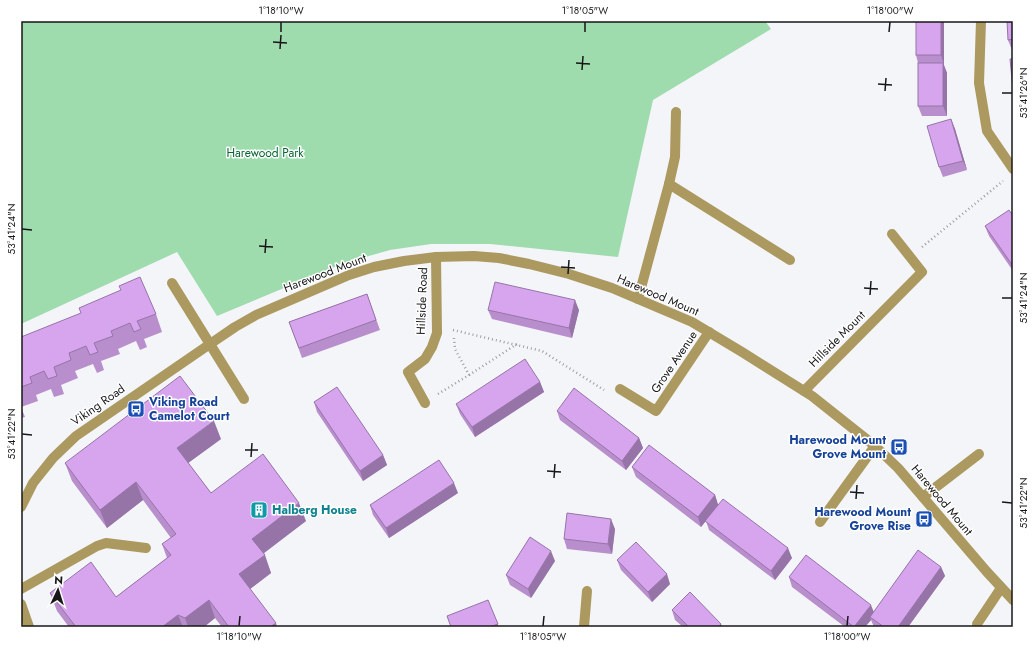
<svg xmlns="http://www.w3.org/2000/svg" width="1034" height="648" font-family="Jost,sans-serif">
  <rect width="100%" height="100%" fill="#f3f5f9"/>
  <polygon fill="#9edbad" points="21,21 765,21 771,29 653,100 618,257 490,244 431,244 390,250 344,263 217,316 177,252 21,324"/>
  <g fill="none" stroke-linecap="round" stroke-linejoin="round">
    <g stroke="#9d9ea2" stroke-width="2.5" stroke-dasharray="1 3" stroke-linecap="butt">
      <polyline points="922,247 1003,181"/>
      <polyline points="453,330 542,351 604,390"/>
      <polyline points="469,375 517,344"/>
      <polyline points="438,394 469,375 455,349 454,338"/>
    </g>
    <g stroke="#ac9960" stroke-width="10">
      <polyline points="981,21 979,83 987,131 1013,169"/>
      <polyline points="669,184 790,260"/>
      <polyline points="172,283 244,399"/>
      <polyline points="638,299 669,184 675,157 676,112"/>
      <polyline points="620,389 656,411 709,332"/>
      <polyline points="804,391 922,272 892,234"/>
      <polyline points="425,403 408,372 425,359 432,347 437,333 436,257"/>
      <polyline points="923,497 979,454"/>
      <polyline points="21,507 33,483 53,458 76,436 210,344 235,327 256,315 349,275 374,267 404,261 436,257 474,256 499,258 529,264 569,274 612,288 692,322 742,352 812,396 875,446 898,468 987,572 1013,600"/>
      <polyline points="820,522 875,446"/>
      <polyline points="21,589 97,546 106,543 146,548"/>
      <polyline points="21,604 29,627"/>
      <polyline points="977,624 1001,588"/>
      <polyline points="584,627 587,591"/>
    </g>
  </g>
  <g fill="#b98ecd">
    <polygon points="1013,21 1013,50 1012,50 1008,40"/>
    <polygon points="944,22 944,65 947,73 947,116 922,116 918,106 918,63 916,55"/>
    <polygon points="951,119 955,129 967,170 943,177 939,167"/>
    <polygon points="1013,216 1013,271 989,236 985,226"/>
    <polygon points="367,294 380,330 302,358 289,322"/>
    <polygon points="488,310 579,310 572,338 492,319"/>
    <polygon points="156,314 162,332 144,339 147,347 140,350 136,341 118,349 120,354 101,361 104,370 97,373 93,364 75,371 78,378 61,385 64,394 54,397 51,389 36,395 38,401 21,407 25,417 21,418 21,337"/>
    <polygon points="540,382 544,392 475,437 460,414 456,404"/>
    <polygon points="314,402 383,455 387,465 363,481 317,412"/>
    <polygon points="557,411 639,438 643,448 626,470 560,420"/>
    <polygon points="221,439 188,463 211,493 306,521 263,553 271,573 250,589 277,627 222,627 215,618 204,627 69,627 57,611 50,593 116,597 167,558 162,544 171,538 143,500 107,528 72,481 65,463"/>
    <polygon points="632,467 715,495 718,504 792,558 775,580 709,530 706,521 701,527 636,477"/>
    <polygon points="458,493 389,538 373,515 370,505"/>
    <polygon points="615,529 612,554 567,549 564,539"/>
    <polygon points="617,560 670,584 652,602 621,570"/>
    <polygon points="555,561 531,598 510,585 506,575"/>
    <polygon points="941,567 945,576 908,627 874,627 871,620 865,627 845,627 792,587 789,577 874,612"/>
    <polygon points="488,600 499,627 451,627"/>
    <polygon points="672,610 721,624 722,627 683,627 675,620"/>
  </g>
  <g fill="#9674a7">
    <polygon points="941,21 944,21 944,65 941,55"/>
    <polygon points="943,63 947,73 947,116 943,106"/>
    <polygon points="951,119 955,129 967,170 963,161"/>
    <polygon points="575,300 579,310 572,338 569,328"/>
    <polygon points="540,382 544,392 475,437 472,427"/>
    <polygon points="214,421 221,439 184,466 177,448"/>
    <polygon points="639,438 643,448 626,470 622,461"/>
    <polygon points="383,455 387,465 363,481 360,471"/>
    <polygon points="136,482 143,500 107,528 100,510"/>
    <polygon points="454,483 458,493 389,538 386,528"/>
    <polygon points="715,495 718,505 701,527 698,517"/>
    <polygon points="299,503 306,521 259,557 252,539"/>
    <polygon points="611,519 615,529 612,554 608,544"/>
    <polygon points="788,548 792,558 775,580 771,571"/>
    <polygon points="551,551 555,561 531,598 528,589"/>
    <polygon points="265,555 271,573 246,592 239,574"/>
    <polygon points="941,567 945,576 908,627 898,627"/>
    <polygon points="667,574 670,584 652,602 648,592"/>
    <polygon points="209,600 215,618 204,627 188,627 185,618"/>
    <polygon points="871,605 875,615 870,617 871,620 865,627 854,627"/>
    <polygon points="178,615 183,627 162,627"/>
    <polygon points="276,623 277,627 270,627"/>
    <polygon points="721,624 722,627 718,627"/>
  </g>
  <g fill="#d7a5ee" stroke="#9674a7">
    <rect x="916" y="21" width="25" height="34"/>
    <polygon points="1007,21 1013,21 1013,39 1008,40"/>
    <polygon points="1010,59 1013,59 1013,89"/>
    <rect x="918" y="63" width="25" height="43"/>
    <polygon points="951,119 963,161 939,167 927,126"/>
    <polygon points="1009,210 1013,216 1013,266 985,226"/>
    <polygon points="140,277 156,314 137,321 141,329 134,332 130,323 111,331 113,336 94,343 98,352 90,355 86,346 69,353 71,360 54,367 57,376 48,379 44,371 30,377 32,383 21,387 21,337 81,313 79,308 121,290 119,286"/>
    <polygon points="495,282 575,300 569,328 488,310"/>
    <polygon points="367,294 376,320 299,348 289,322"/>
    <polygon points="525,359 540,382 472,427 456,404"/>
    <polygon points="180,376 214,421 177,448 211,493 263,454 299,503 252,539 265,555 239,574 276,623 270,627 229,627 209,600 185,618 178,615 162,627 76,627 50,593 91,562 116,597 171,555 162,544 176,534 136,482 100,510 65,463"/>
    <polygon points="337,387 383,455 360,471 314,402"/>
    <polygon points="574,388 639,438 622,461 557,411"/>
    <polygon points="649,445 715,495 698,517 632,467"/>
    <polygon points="439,460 454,483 386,528 370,505"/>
    <polygon points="723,499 788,548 771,571 705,521"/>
    <polygon points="567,513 611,519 608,544 564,539"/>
    <polygon points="530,537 551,551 528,589 506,575"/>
    <polygon points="636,542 667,574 648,592 617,560"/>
    <polygon points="918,550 941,567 898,627 884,627 870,617"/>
    <polygon points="806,555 871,605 854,627 789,577"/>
    <polygon points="690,592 721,624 718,627 689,627 672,610"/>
    <polygon points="488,600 498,624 489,627 451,627 447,616"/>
  </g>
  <path fill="none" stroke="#171719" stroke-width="1.5" d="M281 32V22M585 32V22M889 32 890 22M273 42 287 43M280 49 281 35M576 63 590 64M582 70 583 56M878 84 892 85M885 91 886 78M1002 93H1012M22 229 32 230M259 246 273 247M265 253 266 239M561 267 575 268M568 274 569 260M864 288 878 289M870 295 871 281M1002 298H1012M22 434 32 435M245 450H258M251 457 252 443M547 471 561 472M554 478 555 464M850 492 864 493M856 499 857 485M1002 502 1012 503M239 626 240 616M543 626 544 616M847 626 848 616"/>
  <defs>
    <g id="bus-square" transform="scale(0.9)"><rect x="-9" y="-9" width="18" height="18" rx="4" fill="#1a4fb4" stroke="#fff"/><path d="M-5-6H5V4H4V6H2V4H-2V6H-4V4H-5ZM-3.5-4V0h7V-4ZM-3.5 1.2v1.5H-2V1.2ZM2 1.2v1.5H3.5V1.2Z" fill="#fff"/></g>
    <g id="building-square" transform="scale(0.9)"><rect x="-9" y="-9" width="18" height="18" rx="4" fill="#0f9aa8" stroke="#fff"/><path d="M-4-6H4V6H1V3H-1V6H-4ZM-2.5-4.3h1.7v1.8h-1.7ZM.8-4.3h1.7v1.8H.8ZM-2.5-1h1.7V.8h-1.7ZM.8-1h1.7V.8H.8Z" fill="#fff"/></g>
  </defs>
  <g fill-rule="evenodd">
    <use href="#bus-square" x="136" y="409"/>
    <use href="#bus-square" x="899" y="447"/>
    <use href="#building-square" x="259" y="510"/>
    <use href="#bus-square" x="924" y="519"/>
  </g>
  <g text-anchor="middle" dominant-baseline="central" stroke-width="3" stroke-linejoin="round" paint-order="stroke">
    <g font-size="12" fill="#066531" stroke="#fff">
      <text x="265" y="153">Harewood Park</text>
    </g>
    <g font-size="12" fill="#171719" stroke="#fff">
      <text transform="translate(325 273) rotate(-21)">Harewood Mount</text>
      <text transform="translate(658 295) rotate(23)">Harewood Mount</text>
      <text transform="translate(422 301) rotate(-88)">Hillside Road</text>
      <text transform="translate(837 339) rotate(-45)">Hillside Mount</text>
      <text transform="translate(674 362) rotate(-56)">Grove Avenue</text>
      <text transform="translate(98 405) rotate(-35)">Viking Road</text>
      <text transform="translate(942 500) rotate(50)">Harewood Mount</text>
    </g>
    <g font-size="12" font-weight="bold" fill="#164399" stroke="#fff" text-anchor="end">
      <text x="149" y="402" text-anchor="start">Viking Road<tspan x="149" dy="14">Camelot Court</tspan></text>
      <text x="886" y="440">Harewood Mount<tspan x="886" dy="14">Grove Mount</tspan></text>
      <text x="911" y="512">Harewood Mount<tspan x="911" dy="14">Grove Rise</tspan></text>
    </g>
    <g font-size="12" font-weight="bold" fill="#0d838f" stroke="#fff" text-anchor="start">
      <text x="272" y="510">Halberg House</text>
    </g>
  </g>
  <rect width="1034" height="648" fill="none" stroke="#ffffff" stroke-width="44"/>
  <g transform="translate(58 590) rotate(4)" stroke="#ffffff" stroke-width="3" paint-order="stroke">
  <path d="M0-3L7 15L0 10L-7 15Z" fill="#171719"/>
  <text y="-6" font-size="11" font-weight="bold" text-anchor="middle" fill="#171719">N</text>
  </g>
  <rect x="22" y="22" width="990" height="604" fill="none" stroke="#171719" stroke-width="1.5"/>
  <g font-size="10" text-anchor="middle" fill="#171719">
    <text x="281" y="14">1°18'10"W</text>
    <text x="585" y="14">1°18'05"W</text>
    <text x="890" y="14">1°18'00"W</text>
    <text transform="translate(1023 93) rotate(-90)" y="4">53°41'26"N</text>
    <text transform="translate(11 229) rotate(-90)" y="4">53°41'24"N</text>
    <text transform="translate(1023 298) rotate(-90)" y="4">53°41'24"N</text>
    <text transform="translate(11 434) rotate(-90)" y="4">53°41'22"N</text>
    <text transform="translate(1023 503) rotate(-90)" y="4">53°41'22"N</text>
    <text x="239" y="640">1°18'10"W</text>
    <text x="543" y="640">1°18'05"W</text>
    <text x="847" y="640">1°18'00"W</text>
  </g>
</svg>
